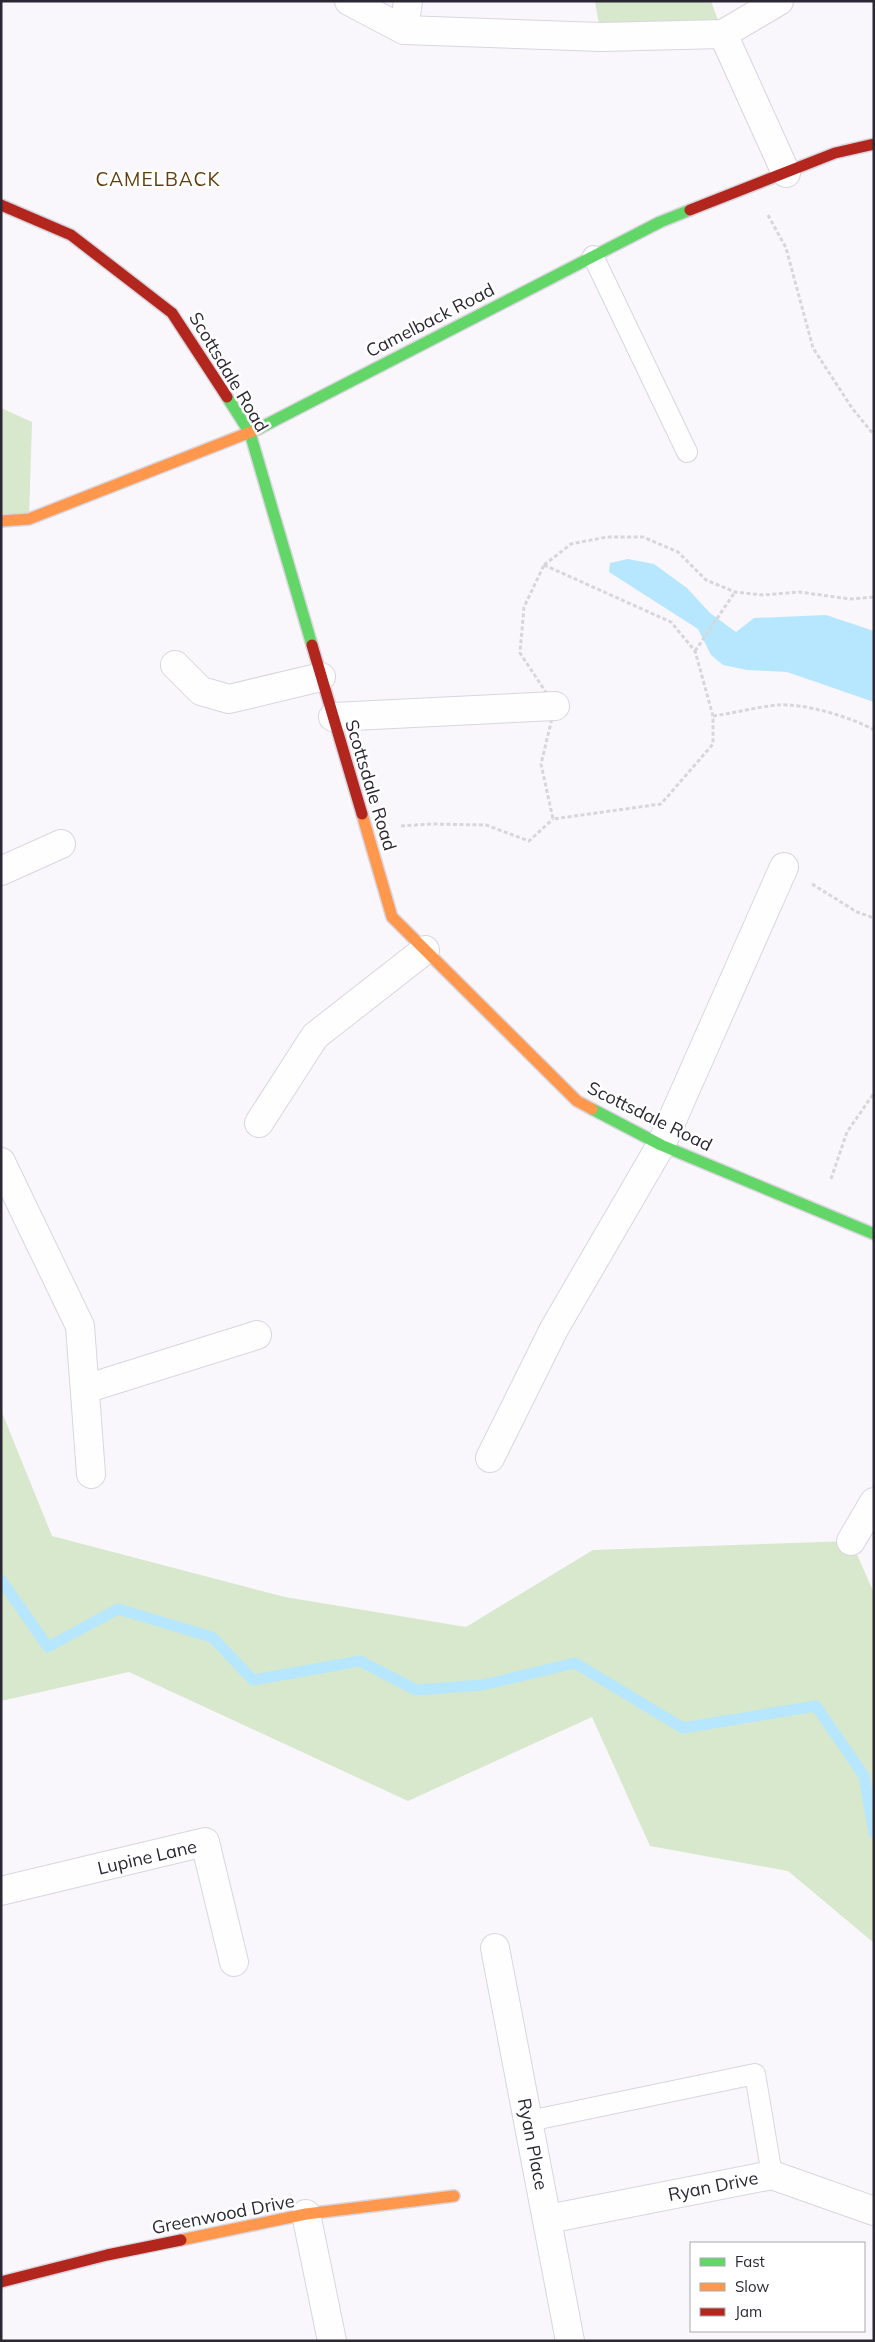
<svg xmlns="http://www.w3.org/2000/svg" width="875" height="2342" font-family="Mulish,sans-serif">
  <rect width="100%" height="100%" fill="#f9f7fc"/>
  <g fill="#d7e8cc">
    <polygon points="595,1 711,1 723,34 601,37"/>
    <polygon points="1,408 32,422 29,519 1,521"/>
    <polygon points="1,1410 52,1536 285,1597 466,1627 593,1550 851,1541 874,1593 874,1943 788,1871 650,1846 592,1717 408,1801 129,1672 1,1701"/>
  </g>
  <polygon fill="#b6e7fe" points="628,559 654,564 687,588 710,613 736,632 754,618 826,615 874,631 874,702 787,672 747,670 723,665 711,655 698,629 609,572 610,563"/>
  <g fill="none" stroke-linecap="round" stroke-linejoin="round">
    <polyline stroke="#b6e7fe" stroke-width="11" points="1,1580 48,1647 118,1609 212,1637 253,1680 360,1661 416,1690 483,1685 575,1663 683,1728 816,1706 864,1776 874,1833"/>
    <g stroke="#d8d5df" stroke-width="22">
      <g id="lane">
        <polyline points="593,256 687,452"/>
        <polyline points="529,2121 755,2074 772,2175"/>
      </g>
    </g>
    <g stroke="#d8d5df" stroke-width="30">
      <g id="street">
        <polyline points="349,1 404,30 601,37 723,34 779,1"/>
        <polyline points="404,30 408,1"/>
        <polyline points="723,34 786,173"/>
        <polyline points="175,665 201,691 229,699 321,677"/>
        <polyline points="333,717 555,706"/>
        <polyline points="1,871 61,844"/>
        <polyline points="259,1123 315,1036 425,950"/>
        <polyline points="1,1162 80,1326 91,1474"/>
        <polyline points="85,1389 257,1335"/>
        <polyline points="490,1458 554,1329 661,1145 784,867"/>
        <polyline points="851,1541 874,1502"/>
        <polyline points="1,1891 205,1842 234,1962"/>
        <polyline points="495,1948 570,2341"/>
        <polyline points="306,2214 332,2341"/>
        <polyline points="548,2219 772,2175 874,2211"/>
      </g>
    </g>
    <g stroke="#d8d5df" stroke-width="14">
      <g id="fast">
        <polyline points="227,397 250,433 312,645"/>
        <polyline points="258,429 660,222 690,210"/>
        <polyline points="592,1109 661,1145 874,1234"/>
      </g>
    </g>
    <g stroke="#d8d5df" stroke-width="14">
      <g id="slow">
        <polyline points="1,521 29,519 258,429"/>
        <polyline points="362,814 392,917 577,1101 592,1109"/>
        <polyline points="181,2240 306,2214 454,2196"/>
      </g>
    </g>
    <g stroke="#d8d5df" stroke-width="14">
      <g id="jam">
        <polyline points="1,205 71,235 172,313 227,397"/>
        <polyline points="690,210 835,153 874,144"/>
        <polyline points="312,645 362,814"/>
        <polyline points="1,2282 107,2255 181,2240"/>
      </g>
    </g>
    <g stroke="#d7d7d9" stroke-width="3" stroke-dasharray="4 2.5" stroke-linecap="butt">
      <polyline points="768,215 786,248 813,348 852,408 874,435"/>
      <polygon points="544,565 671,622 695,651 713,716 713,744 661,804 553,819 541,764 555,706 520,653 524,607"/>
      <polyline points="544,565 571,544 607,537 643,537 678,552 706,580 735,592 763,595 799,592 850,599 874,597"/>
      <polyline points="695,651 735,592"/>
      <path d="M713 716C735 713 756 707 778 705 804 703 851 717 874 730"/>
      <polyline points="401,826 431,824 486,825 529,841 553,819"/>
      <polyline points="812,884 857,912 874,918"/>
      <polyline points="831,1179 847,1132 874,1093"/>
    </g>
    <use href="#lane" stroke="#fefeff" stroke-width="20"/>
    <use href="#street" stroke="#fefeff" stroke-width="28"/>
    <use href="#fast" stroke="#63d668" stroke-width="11"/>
    <use href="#slow" stroke="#ff974d" stroke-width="11"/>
    <use href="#jam" stroke="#b3261e" stroke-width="11"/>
  </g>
  <g text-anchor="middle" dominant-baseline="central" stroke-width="5" stroke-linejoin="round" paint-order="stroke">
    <g font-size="18" fill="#2b2834" stroke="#fff">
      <text transform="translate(430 320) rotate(-27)">Camelback Road</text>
      <text transform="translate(229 372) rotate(59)">Scottsdale Road</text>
      <text transform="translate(371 785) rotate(73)">Scottsdale Road</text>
      <text transform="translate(650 1116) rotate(26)">Scottsdale Road</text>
      <text transform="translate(147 1857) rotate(-13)">Lupine Lane</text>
      <text transform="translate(533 2144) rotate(79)">Ryan Place</text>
      <text transform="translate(713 2186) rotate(-11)">Ryan Drive</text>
      <text transform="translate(223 2214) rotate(-11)">Greenwood Drive</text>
    </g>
    <g font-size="19" letter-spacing="1" fill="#623c0b" stroke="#fff">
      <text x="158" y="179">CAMELBACK</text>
    </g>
  </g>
  <rect width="875" height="2342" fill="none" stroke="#2b2834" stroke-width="5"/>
  <rect x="690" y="2242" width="175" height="90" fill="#ffffff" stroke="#aaa9ae"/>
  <rect x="700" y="2258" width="25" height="8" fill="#63d668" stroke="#aaa9ae"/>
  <text x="735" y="2267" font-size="15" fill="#2b2834">Fast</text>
  <rect x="700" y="2283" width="25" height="8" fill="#ff974d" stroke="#aaa9ae"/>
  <text x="735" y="2292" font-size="15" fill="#2b2834">Slow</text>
  <rect x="700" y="2308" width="25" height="8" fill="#b3261e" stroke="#aaa9ae"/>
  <text x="735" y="2317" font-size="15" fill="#2b2834">Jam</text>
</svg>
